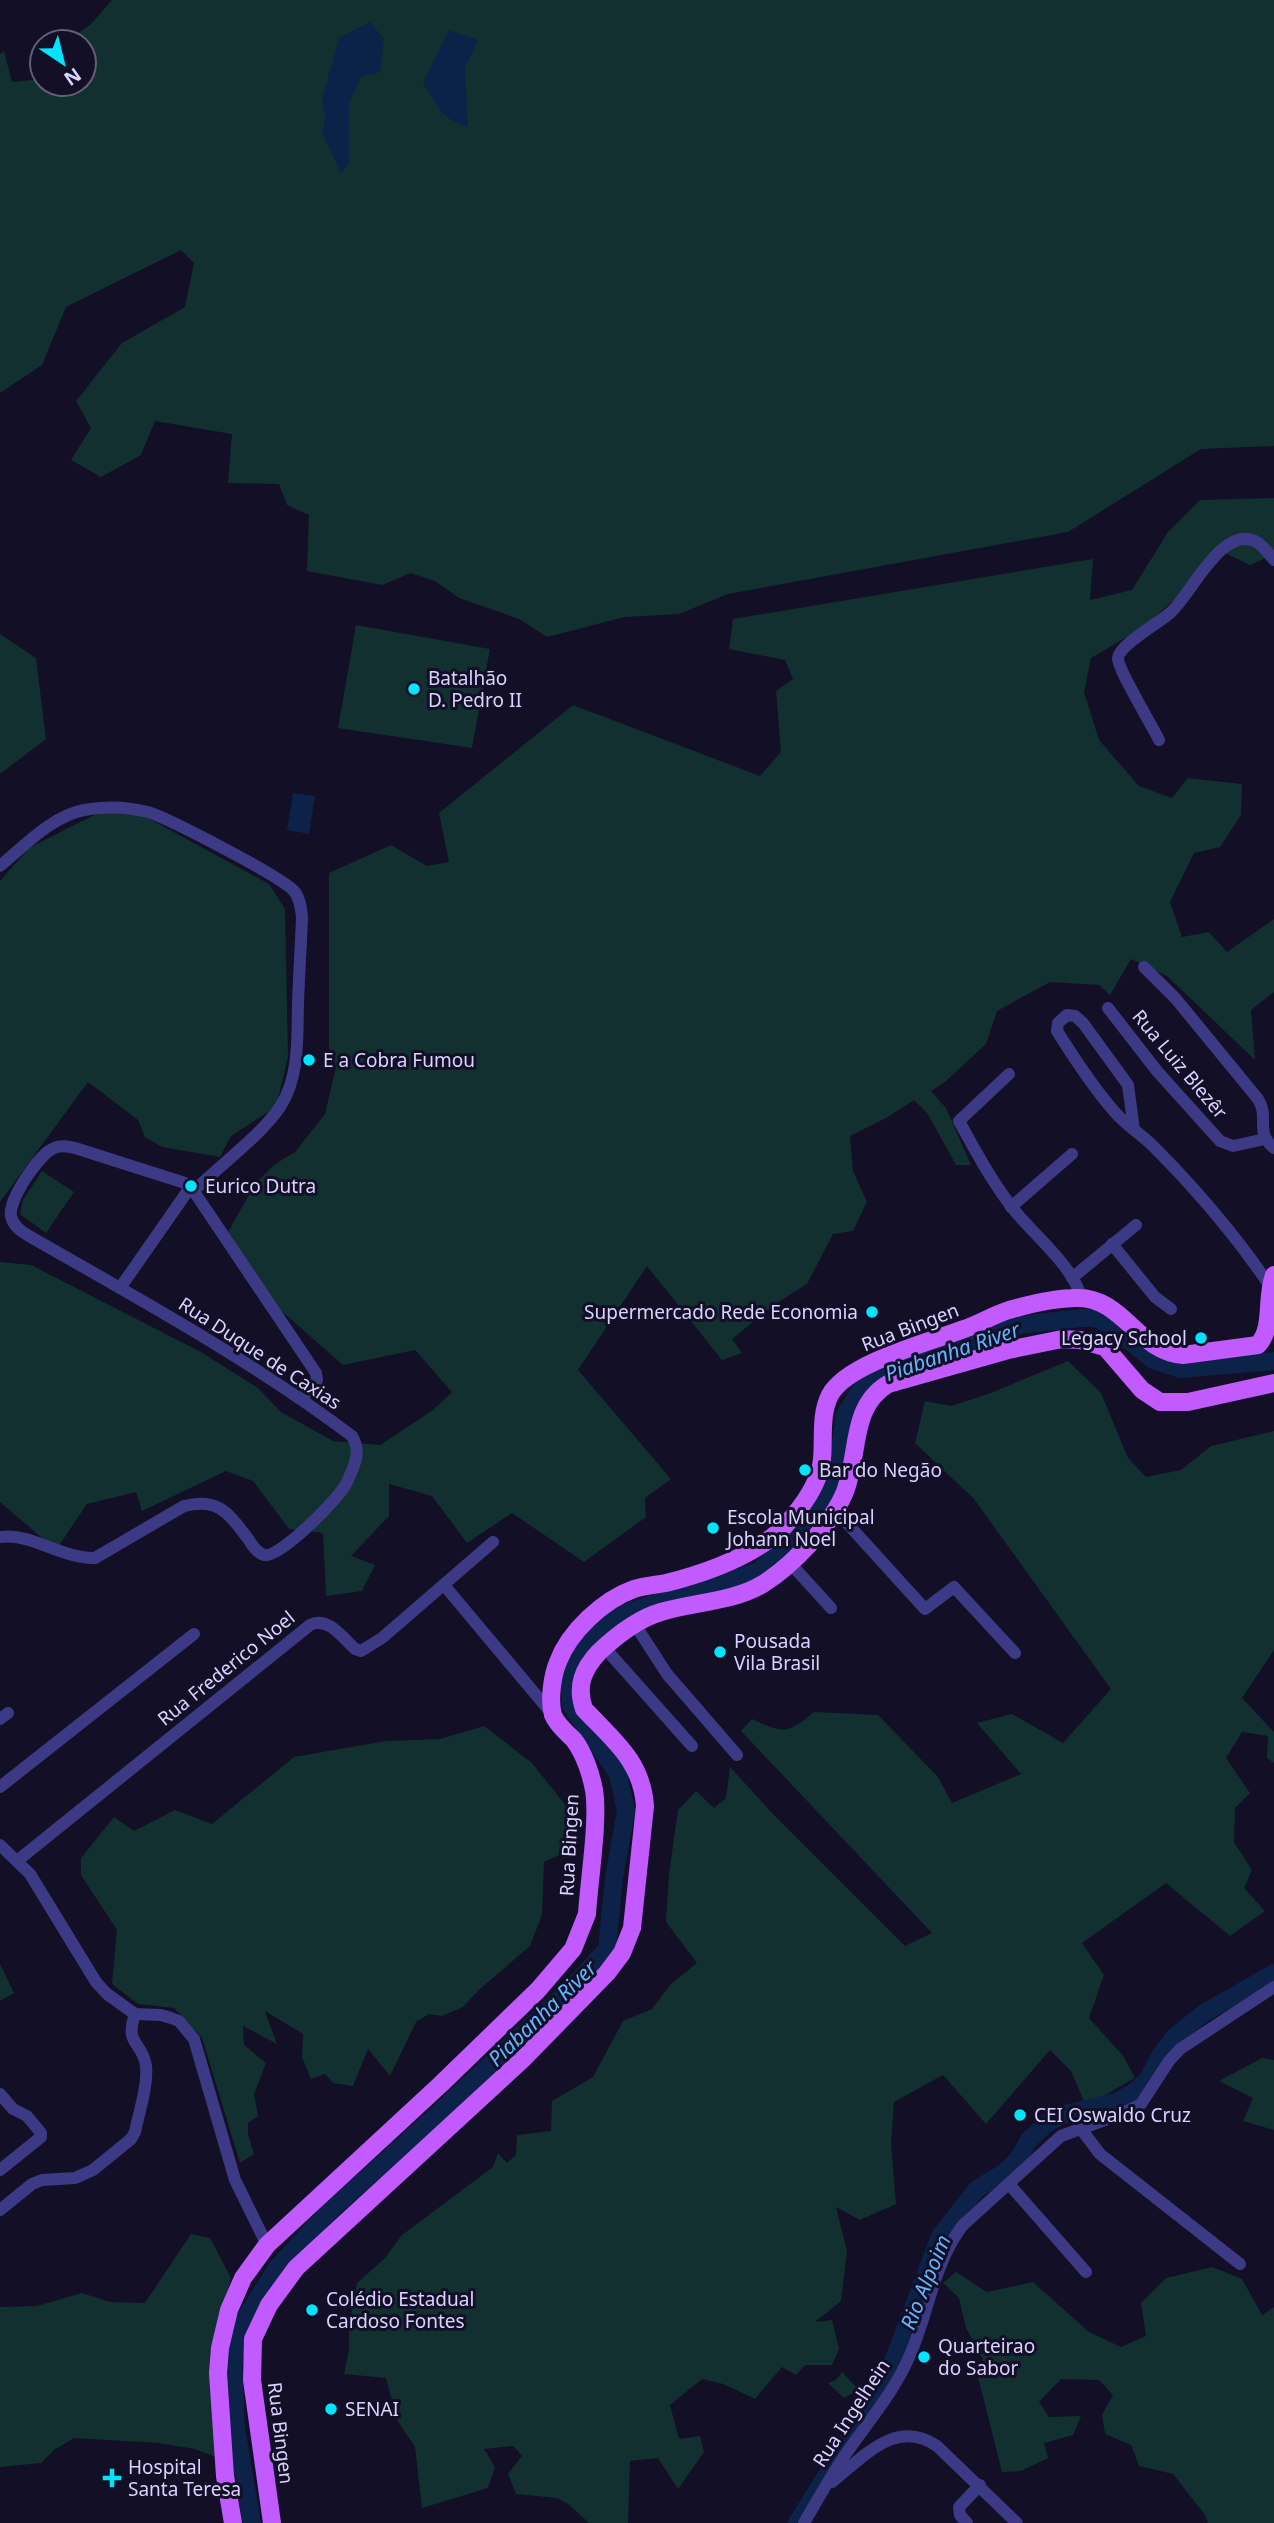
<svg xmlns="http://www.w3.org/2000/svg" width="1274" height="2523" font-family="'Noto Sans',sans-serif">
  <rect width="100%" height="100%" fill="#130f26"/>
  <g fill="#12302f">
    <polygon points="112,0 1274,0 1274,446 1201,449 1068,532 728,594 679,614 625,617 547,637 519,619 459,598 435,581 411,573 382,585 307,571 309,515 287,505 279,484 228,483 232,434 155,421 141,455 101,477 71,460 91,428 76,401 122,343 185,307 194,263 181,250 66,307 42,365 0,393 0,54 4,51 12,82 42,79 42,84 84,84 84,42 65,42 91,24"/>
    <polygon points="1274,498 1274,554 1250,565 1225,553 1144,627 1091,658 1084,692 1099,740 1139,786 1172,798 1188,778 1242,784 1241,815 1220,847 1194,853 1170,902 1182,937 1209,932 1227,952 1274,919 1274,992 1251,1010 1255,1060 1167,976 1131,959 1110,995 1099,985 1050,982 997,1011 986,1044 946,1081 931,1091 946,1108 971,1165 956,1165 927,1113 914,1100 886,1118 850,1136 853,1171 867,1202 853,1231 833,1234 807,1284 775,1304 732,1339 742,1353 722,1360 647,1266 578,1370 671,1479 645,1498 646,1517 584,1562 512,1513 467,1543 432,1496 389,1484 389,1516 351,1556 375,1565 362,1591 326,1596 323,1533 289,1529 253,1481 226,1471 142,1511 136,1492 87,1504 56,1550 0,1502 0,1262 31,1265 201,1352 258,1388 281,1412 333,1441 380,1445 433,1410 452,1392 415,1350 343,1365 278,1308 228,1232 255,1184 275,1164 295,1152 325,1114 336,1067 329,1048 329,873 391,845 427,866 449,862 439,813 573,705 760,776 781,752 776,691 793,679 785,660 729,649 733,619 1093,559 1090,600 1132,590 1168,532 1200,500"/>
    <polygon points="356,625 490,649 472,748 338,728"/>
    <polygon points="0,634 36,658 46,739 0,774"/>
    <polygon points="98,813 139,813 269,884 285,909 288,1057 276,1107 231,1136 220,1157 162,1147 145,1137 138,1120 88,1082 0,1202 0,881 29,848"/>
    <polygon points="42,1171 74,1192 46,1233 20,1214 23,1200"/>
    <path d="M1068 1361 1101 1393 1128 1458 1146 1477 1181 1470 1211 1446 1274 1431V1650L1242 1698 1274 1732V1763L1267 1758 1268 1736 1242 1732 1226 1758 1250 1793 1235 1808 1234 1842 1252 1870 1244 1888 1265 1911 1230 1936 1166 1883 1082 1943 1104 1975 1089 2018 1124 2057 1135 2078 1086 2106 1071 2071 1050 2050 986 2124 943 2075 894 2102 891 2143 896 2204 860 2220 836 2207 847 2251 841 2301 815 2322 832 2320 839 2349 832 2365H805L796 2375 782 2367 755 2399 723 2384 702 2379 670 2405 679 2439 700 2436 704 2452 678 2489 658 2458 630 2461 628 2523H589L568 2504 557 2498 516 2494 508 2474 522 2456 513 2446 484 2449 495 2467 488 2488 422 2508 415 2447 397 2420 386 2378 344 2374 349 2350V2326L357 2283 385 2258 402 2235 493 2167 498 2153 507 2163 516 2155 517 2135 551 2131 552 2101 593 2077 623 2021 652 2009 670 1985 697 1963 666 1922 669 1874 678 1810 696 1791 714 1808 726 1798 730 1767 772 1813 905 1946 932 1933 741 1731 752 1719C783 1733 787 1735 814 1712L878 1715 938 1777 952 1803 1021 1774 977 1723 1012 1714 1063 1743 1111 1689 974 1499 915 1443 925 1401 951 1406 988 1394Z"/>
    <polygon points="484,1726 532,1763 571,1812 572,1849 544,1862 542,1915 530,1946 480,1989 463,2007 442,2016 429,2014 416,2022 390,2076 368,2049 353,2086 333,2083 325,2074 311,2079 302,2057 303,2034 265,2011 277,2044 243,2026 244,2045 266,2063 254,2094 258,2116 248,2123 248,2134 254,2154 240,2163 202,2038 174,2008 138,2004 112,1984 117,1930 81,1875 81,1858 114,1817 134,1831 175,1810 212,1824 294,1757 386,1741 440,1739"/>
    <polygon points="0,1964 14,1993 0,2001"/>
    <polygon points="1262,2058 1274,2060 1274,2130 1243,2121 1253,2098 1219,2081"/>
    <polygon points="191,2234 210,2238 231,2278 211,2352 216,2457 195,2449 159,2443 74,2438 54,2450 41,2463 0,2467 0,2307 37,2306 82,2293 110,2302 145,2303"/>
    <polygon points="1212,2267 1242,2279 1262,2315 1274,2307 1274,2523 1208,2523 1205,2515 1173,2474 1139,2466 1131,2445 1105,2434 1102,2415 1113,2395 1099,2380 1061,2379 1039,2402 1049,2417 1081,2416 1073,2435 1044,2443 1048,2458 1021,2471 1002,2472 978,2377 983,2359 966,2328 959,2298 943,2283 956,2272 987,2292 1033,2282 1089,2332 1121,2347 1146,2336 1141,2303 1166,2278"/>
    <polygon points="842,2372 859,2390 844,2398 828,2383 836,2380"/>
  </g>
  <g fill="#0c2248">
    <polygon points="370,22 384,39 380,72 361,77 349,103 349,164 341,173 322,133 325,117 322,99 339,38"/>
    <path d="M449 30 478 40 465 68 468 127C444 122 435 102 423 83Z"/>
    <polygon points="293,793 315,796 309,834 287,830"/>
  </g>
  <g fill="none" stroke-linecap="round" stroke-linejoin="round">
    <g stroke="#0c2248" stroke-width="18">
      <polyline points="252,2523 236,2428 233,2365 241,2326 276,2269 332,2209 437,2115 569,1990 607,1949 614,1878 626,1811 618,1774 571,1705 569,1675 589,1641 618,1615 759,1571 807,1525 835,1482 845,1415 859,1392 879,1375 1020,1325 1081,1318 1095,1318 1110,1325 1153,1360 1180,1369 1274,1361"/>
      <polyline points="797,2523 887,2378 940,2236 977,2189 1005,2172 1018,2159 1029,2140 1046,2124 1065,2114 1116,2102 1134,2092 1148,2079 1160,2056 1174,2037 1204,2013 1274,1973"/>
    </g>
    <g stroke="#3d3a85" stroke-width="12">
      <path d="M1159 740C1153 727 1117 668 1118 658 1119 645 1159 623 1170 613 1191 595 1221 526 1255 541 1262 544 1269 554 1274 560"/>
      <path d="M0 866C24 846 52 816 84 810 105 806 127 807 148 812 168 818 282 877 294 891 300 898 301 908 302 917 301 945 299 974 298 1003 297 1038 300 1076 280 1107 262 1134 223 1163 199 1186"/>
      <path d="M1144 967 1176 999 1258 1099C1270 1118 1254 1132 1274 1148"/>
      <polyline points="1108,1008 1157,1071 1220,1141 1233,1146 1265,1139"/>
      <path d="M1009 1074 959 1121C975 1150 991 1180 1011 1206 1032 1234 1072 1264 1081 1297"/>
      <path d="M1134 1130 1128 1085 1083 1023 1075 1016 1067 1015 1058 1023 1057 1031C1074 1058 1092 1086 1113 1110 1124 1124 1140 1133 1153 1146 1196 1189 1236 1236 1270 1286"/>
      <polyline points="195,1193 316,1373 317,1380 302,1399"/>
      <polyline points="1011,1207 1072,1154"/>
      <polyline points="1112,1244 1155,1297 1171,1309"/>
      <polyline points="1072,1278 1136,1225"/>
      <polyline points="120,1288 187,1192"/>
      <polyline points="836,1511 925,1609 954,1587 1015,1653"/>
      <path d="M0 1537C30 1532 62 1559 95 1558L184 1506C219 1497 229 1514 249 1540 252 1546 258 1553 264 1555 279 1559 341 1497 347 1482 354 1466 362 1453 352 1436 251 1360 139 1299 29 1236 21 1231 13 1226 11 1216 8 1200 39 1154 54 1148 61 1145 68 1146 75 1148L185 1183"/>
      <polyline points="790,1563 831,1608"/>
      <polyline points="444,1585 552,1714"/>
      <polyline points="634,1623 667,1674 737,1755"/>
      <polyline points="604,1647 692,1746"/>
      <polyline points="0,1719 8,1713"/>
      <polyline points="0,1787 194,1634"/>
      <polyline points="0,1845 30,1874 96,1982 107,1994 135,2014 161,2015 171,2018 179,2021 194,2039 235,2180 267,2245"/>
      <path d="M17 1861 310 1625C328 1616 342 1637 355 1649L361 1651 382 1638 493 1542"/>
      <polyline points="0,2094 13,2109 27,2116 41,2133 41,2137 0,2170"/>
      <polyline points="1081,2129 1100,2154 1240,2264"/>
      <polyline points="1009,2184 1086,2272"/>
      <path d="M0 2210 32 2184 42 2180 75 2178 93 2170 131 2139 135 2132C139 2112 148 2086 146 2066 143 2041 124 2046 135 2014"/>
      <path d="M832 2482C865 2456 896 2418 937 2446L1017 2523"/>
      <path d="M804 2523C817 2501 829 2479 843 2458 866 2424 894 2393 910 2355 930 2309 932 2268 962 2226L1061 2136 1121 2114 1141 2104 1169 2061 1180 2049 1274 1987"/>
      <polyline points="967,2523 960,2515 959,2507 980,2485"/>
    </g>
    <g stroke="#c25bff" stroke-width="18">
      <path d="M233 2523 225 2476 218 2373 220 2348 229 2310 243 2278 267 2245 441 2084 538 1990 573 1949 587 1914C589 1880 599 1821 594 1790 591 1774 584 1753 574 1740 567 1733 557 1725 553 1715 549 1701 552 1676 558 1662 569 1632 603 1600 634 1589 644 1586 655 1585 666 1583 698 1575 733 1563 761 1545 787 1529 819 1490 822 1459 824 1439 820 1414 830 1395 847 1363 930 1342 964 1329 979 1324 993 1315 1009 1310 1030 1304 1055 1298 1077 1298 1123 1297 1138 1352 1183 1355L1258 1345C1274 1327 1265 1301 1274 1275"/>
      <path d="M272 2523 252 2380 253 2339 269 2305 296 2268 522 2060 607 1973 622 1953 632 1928 645 1806C642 1761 613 1740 584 1709 576 1686 583 1669 599 1652 617 1635 637 1619 661 1612 694 1602 733 1602 763 1584 793 1565 830 1526 844 1494 860 1457 849 1407 888 1384L1008 1350 1062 1339 1080 1340 1105 1347 1142 1390 1160 1402H1188L1274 1383"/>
    </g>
  </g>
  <g fill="#00e5ff" stroke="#130f26" stroke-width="2.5">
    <circle cx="414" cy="689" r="7"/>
    <circle cx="309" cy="1060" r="7"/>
    <circle cx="191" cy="1186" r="7"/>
    <circle cx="872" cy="1312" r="7"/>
    <circle cx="1201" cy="1338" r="7"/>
    <circle cx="805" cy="1470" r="7"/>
    <circle cx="713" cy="1528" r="7"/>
    <circle cx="720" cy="1652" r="7"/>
    <circle cx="1020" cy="2115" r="7"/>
    <circle cx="312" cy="2310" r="7"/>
    <circle cx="924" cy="2357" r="7"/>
    <circle cx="331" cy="2409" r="7"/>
    <path d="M108.5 2467.5h7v7h7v7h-7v7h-7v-7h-7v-7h7z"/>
  </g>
  <g text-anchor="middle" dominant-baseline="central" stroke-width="6" stroke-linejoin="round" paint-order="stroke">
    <g font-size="19" fill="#d9d4ff" stroke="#130f26" text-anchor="start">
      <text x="428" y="678">Batalhão<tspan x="428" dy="22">D. Pedro II</tspan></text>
      <text x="323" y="1060">E a Cobra Fumou</text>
      <text x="205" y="1186">Eurico Dutra</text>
      <text x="858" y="1312" text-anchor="end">Supermercado Rede Economia</text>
      <text x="1187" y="1338" text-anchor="end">Legacy School</text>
      <text x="819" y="1470">Bar do Negão</text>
      <text x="727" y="1517">Escola Municipal<tspan x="727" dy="22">Johann Noel</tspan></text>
      <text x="734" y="1641">Pousada<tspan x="734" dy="22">Vila Brasil</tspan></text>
      <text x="1034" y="2115">CEI Oswaldo Cruz</text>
      <text x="326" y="2299">Colédio Estadual<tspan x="326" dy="22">Cardoso Fontes</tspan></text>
      <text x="938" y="2346">Quarteirao<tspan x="938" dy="22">do Sabor</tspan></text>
      <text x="345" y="2409">SENAI</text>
      <text x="128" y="2467">Hospital<tspan x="128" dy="22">Santa Teresa</tspan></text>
    </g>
    <g font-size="19" fill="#d9d4ff" stroke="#130f26">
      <text transform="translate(1180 1064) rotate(50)">Rua Luiz Blezêr</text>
      <text transform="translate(910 1327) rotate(-21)">Rua Bingen</text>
      <text transform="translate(260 1353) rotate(33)">Rua Duque de Caxias</text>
      <text transform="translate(226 1668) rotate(-39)">Rua Frederico Noel</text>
      <text transform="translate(569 1845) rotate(-87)">Rua Bingen</text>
      <text transform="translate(851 2413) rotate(-57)">Rua Ingelhein</text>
      <text transform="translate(281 2433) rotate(83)">Rua Bingen</text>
    </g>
    <g font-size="21" font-style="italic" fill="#62b6ff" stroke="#130f26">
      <text transform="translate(952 1351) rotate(-19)">Piabanha River</text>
      <text transform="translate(542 2013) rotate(-44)">Piabanha River</text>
      <text transform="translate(925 2282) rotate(-68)">Rio Alpoim</text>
    </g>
  </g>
  <g transform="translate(63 63) rotate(145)"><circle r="33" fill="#130f26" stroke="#625e7d" stroke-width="2"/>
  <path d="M0-5L12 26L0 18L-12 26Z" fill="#00e5ff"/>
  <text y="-10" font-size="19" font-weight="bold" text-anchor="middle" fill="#d9d4ff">N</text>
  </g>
</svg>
